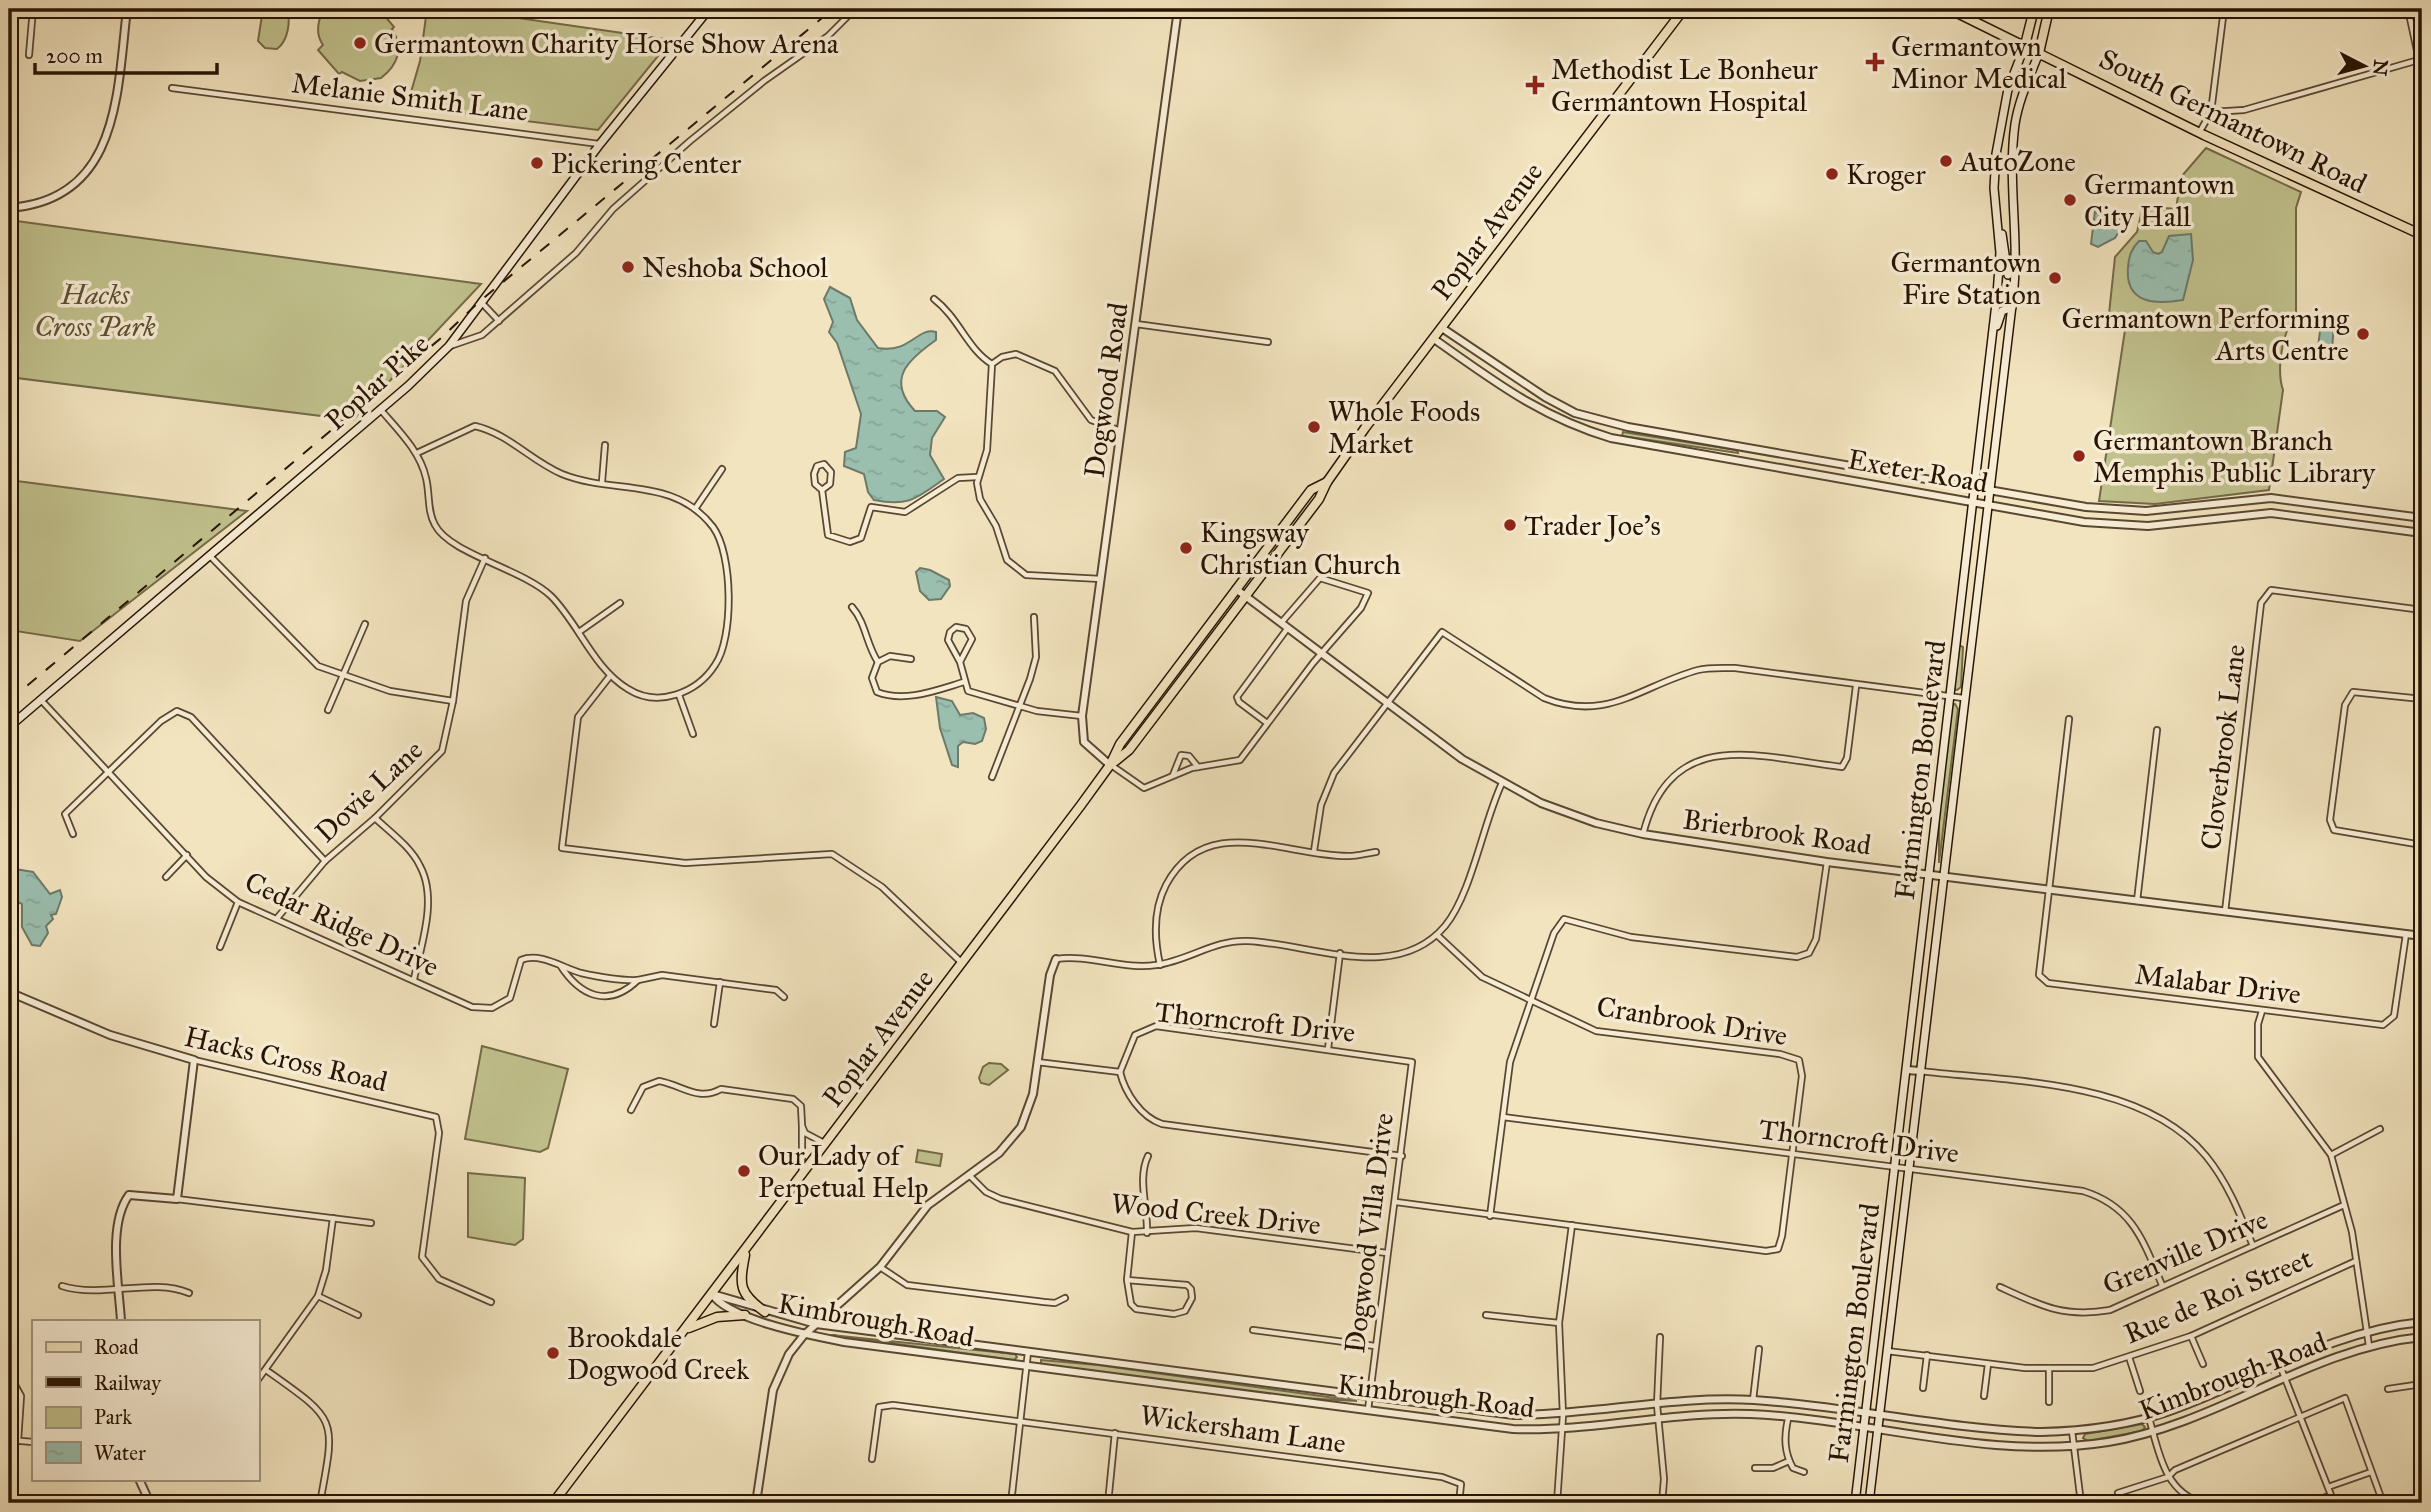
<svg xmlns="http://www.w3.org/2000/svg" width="2431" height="1512" font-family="'IM FELL Great Primer',serif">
  <defs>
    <pattern id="water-ripples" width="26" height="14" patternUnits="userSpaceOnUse" patternTransform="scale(1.75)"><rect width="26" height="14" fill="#9bbfaf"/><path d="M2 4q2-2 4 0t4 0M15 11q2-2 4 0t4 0" fill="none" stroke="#86a395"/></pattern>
  </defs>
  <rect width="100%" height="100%" fill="#f2e4bf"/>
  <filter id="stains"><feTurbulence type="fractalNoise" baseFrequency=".00286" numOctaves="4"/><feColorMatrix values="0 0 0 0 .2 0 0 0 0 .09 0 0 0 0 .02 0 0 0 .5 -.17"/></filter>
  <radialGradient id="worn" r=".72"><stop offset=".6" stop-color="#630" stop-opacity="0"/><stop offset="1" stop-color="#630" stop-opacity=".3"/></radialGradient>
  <g fill="#c1c28e" stroke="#746a48" stroke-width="2">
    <path d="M263 9H287C291 21 288 41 277 49L265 48 258 41Z"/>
    <path d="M339 9H379L394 27 392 29C404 48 398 65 381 78L360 81 342 72 339 74 318 50 323 45C316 35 317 23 323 11L331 16Z"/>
    <polygon points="427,9 457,9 671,40 598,130 407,106 420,61"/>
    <path d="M2206 148 2301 192 2296 208V326L2288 328C2281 346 2277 372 2283 390L2269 490 2155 504 2099 501 2127 317 2109 314 2115 257 2137 232 2143 206 2176 209 2181 177Z"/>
    <polygon points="9,220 481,284 353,420 9,377"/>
    <polygon points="1623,432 1737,450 1738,453 1622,436"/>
    <polygon points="9,480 247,511 80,641 9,630"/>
    <polygon points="1959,645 1963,647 1961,687 1957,690 1954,689"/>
    <polygon points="1955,704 1958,709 1939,863 1939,808 1952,706"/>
    <polygon points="482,1046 568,1069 548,1148 540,1152 465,1139"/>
    <polygon points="989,1063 1001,1064 1008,1070 989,1085 981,1083 979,1078 983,1067"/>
    <polygon points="918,1150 942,1154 940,1166 916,1162"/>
    <polygon points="468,1173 525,1178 523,1239 515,1245 468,1237"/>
    <polygon points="831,1335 1015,1354 1017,1357 1014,1360"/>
    <polygon points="1041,1360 1098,1365 1357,1401 1300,1398 1041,1364"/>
    <polygon points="2142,1424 2145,1427 2142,1431 2088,1441 2083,1438 2085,1434"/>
  </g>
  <g fill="url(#water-ripples)" stroke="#6d7a6a" stroke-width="2">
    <polygon points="2095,211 2104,220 2118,218 2124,223 2115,238 2098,247 2091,244"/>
    <path d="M2191 234 2193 260 2183 300C2153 305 2125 303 2128 267 2129 256 2131 249 2139 241H2146L2153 252 2158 254 2162 252 2169 236Z"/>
    <path d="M830 287 850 298 857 320 878 348C910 354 918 326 936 332V340C909 359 885 379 915 411H937L945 417 932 438 930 455 944 479C917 498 909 507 874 500L868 492 864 474 844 466 845 452 856 448 861 414 837 343 829 332 833 322 824 299Z"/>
    <polygon points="2321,323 2334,325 2332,349 2318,347"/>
    <polygon points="920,568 930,570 949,580 950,586 941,599 929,600 920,591 916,572"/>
    <polygon points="936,697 952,701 960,715 973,713 984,718 986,729 982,741 975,744 963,742 958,746 958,767 952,765 940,728"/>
    <polygon points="9,868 33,872 50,894 60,890 62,897 56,914 51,915 53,919 46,926 48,933 40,946 32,945 22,927 22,904 18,902 16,890 9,884"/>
  </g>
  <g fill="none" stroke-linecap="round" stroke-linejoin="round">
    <g stroke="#5a4731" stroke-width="8">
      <g id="minor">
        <polyline points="2408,9 2419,60"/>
        <polyline points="29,55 33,9"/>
        <polyline points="172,88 599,144"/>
        <polyline points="2211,112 2244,110 2422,59"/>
        <polyline points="2199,133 2211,112 2224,9"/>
        <path d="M934 299C959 318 968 350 992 364"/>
        <polyline points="481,302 499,321"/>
        <polyline points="1136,324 1268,342"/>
        <polyline points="450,346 482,335 576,253 613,209 690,141 764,81 828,36 855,9"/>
        <path d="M380 409C398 430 420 451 426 478 430 494 427 511 435 525 450 554 523 569 551 596 579 624 593 668 628 689 658 708 697 693 715 665 734 638 733 554 713 527 674 476 614 495 562 474 531 461 509 434 475 426L417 453"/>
        <polyline points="602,482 605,445"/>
        <polyline points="822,490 815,484 814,474 817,466 824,464 831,472 830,484 822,490 828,535 850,542 861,538 871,507 905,512 958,478 977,477"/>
        <polyline points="695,509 722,469"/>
        <polyline points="210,556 318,666 390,691 453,701"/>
        <polyline points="1101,579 1026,575 1007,560 996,526 980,499 977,483 987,450 992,364 1002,357 1016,354 1055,371 1091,420 1121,431"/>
        <path d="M852 607C866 623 866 644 878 662"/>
        <polyline points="579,632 620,603"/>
        <path d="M911 659 890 656 878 662 872 678 877 692C905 703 937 690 964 682"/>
        <polyline points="960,662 948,640 950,632 956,627 966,629 972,639 960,662 968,691 1037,711 1082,716"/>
        <polyline points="610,676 578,717 562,848 685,863 832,854 882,887 962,963"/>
        <polyline points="679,695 693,734"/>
        <polyline points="2422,699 2353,692 2345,705 2330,820 2334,830 2422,845"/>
        <path d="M41 700 206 877 238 902 472 1007 492 1008 510 998 521 960C540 952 563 968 581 973 599 977 620 981 638 980 608 1009 580 996 560 965"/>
        <polyline points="328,710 365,624"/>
        <polyline points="2069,719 2039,975 2048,983 2383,1025 2394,1016 2406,934"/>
        <polyline points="1267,723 1239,702 1237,697 1287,629"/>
        <polyline points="1111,765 1144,788 1192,768 1240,760 1313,663 1361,608 1368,593 1320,578 1281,623"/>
        <polyline points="1173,775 1181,755 1189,756 1198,767"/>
        <polyline points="992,777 1030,679 1036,657 1034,617"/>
        <path d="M375 818C390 832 411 847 420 866 438 899 421 945 414 979"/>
        <polyline points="73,834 65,814 161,721 177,711 191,717 325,861"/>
        <path d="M1643 834C1671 725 1757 757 1842 767L1847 758 1856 686"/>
        <polyline points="2418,844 2422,818"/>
        <path d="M1314 851 1321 805 1334 773 1442 632 1544 698C1607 723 1640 686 1698 670 1709 667 1723 668 1735 668L1963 698"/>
        <polyline points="166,877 187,855"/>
        <polyline points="2137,901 2157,730"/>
        <polyline points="2225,912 2261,603 2271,590 2422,610"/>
        <polyline points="278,917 325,861 375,818 442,751 453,701 466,601 485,558"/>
        <polyline points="220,947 238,902"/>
        <path d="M1056 959C1089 954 1123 970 1156 965 1188 961 1215 939 1248 941 1312 944 1396 984 1445 926 1472 893 1483 823 1502 783"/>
        <path d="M1160 965C1154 938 1153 910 1166 885 1206 810 1286 857 1349 856 1358 856 1367 853 1376 852"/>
        <polyline points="638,980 662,975 776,990 784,997"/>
        <polyline points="2262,1011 2258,1024 2258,1057 2331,1155 2352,1232 2369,1346"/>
        <polyline points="714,1024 720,982"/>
        <polyline points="1328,1049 1340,953"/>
        <polyline points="194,1060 436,1117 439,1133 422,1257 439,1279 491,1302"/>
        <polyline points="1037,1062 1120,1072"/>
        <path d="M1920 1071C2011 1082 2142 1079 2206 1156 2228 1183 2240 1214 2253 1246"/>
        <polyline points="1120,1072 1135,1035 1156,1026 1412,1062 1368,1410"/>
        <path d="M1120 1072C1125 1093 1141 1117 1162 1124L1402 1156"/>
        <path d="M631 1110 643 1087 659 1081C682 1085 698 1102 721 1089L793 1099 801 1106 802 1126"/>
        <path d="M1503 1117 2083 1191C2132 1206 2143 1240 2162 1285"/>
        <polyline points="2331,1155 2380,1129"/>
        <polyline points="802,1172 802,1126 805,1133 826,1144"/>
        <polyline points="969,1175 986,1192 1001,1199 1132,1232 1196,1228 1387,1253"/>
        <polyline points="177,1199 371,1223"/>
        <polyline points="1396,1202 1766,1251 1778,1249 1782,1236 1802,1076 1799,1060 1780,1054 1596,1031 1482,977 1437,935"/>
        <polyline points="1490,1216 1510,1062 1554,933 1564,919 1631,937 1797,957 1809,953 1816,939 1827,862"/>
        <path d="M1147 1233C1148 1207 1137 1179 1148 1156"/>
        <polyline points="880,1267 907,1285 1044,1302 1055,1303 1065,1298"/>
        <polyline points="1127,1280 1187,1285 1191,1289 1192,1298 1185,1311 1174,1314 1136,1309 1131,1304 1127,1280 1132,1232"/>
        <path d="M62 1286C103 1299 152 1277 189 1293"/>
        <path d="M2000 1287C2041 1306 2064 1318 2110 1310L2344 1205"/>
        <polyline points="318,1296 358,1315"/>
        <polyline points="1486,1315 1559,1323"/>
        <polyline points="1253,1330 1375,1346"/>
        <polyline points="2191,1336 2203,1364"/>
        <polyline points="1660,1337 1657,1405 1664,1479 1662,1503"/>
        <polyline points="1887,1351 2025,1368 2093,1368 2191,1336 2356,1261"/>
        <polyline points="2129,1357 2140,1391"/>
        <polyline points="2279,1363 2331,1495 2311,1503"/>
        <polyline points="2049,1368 2049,1402"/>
        <path d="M266 1370C338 1421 336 1417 320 1503"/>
        <polyline points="9,1374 21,1396 18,1441"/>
        <polyline points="257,1381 318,1296 326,1270 333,1218"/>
        <polyline points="1923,1388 1927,1355"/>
        <polyline points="2388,1389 2422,1384"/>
        <polyline points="1984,1396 1988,1364"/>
        <polyline points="1753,1400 1759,1349"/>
        <path d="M2149 1418C2159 1452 2164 1492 2203 1503"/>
        <path d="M1788 1419C1784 1437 1784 1452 1793 1468L1804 1472"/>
        <polyline points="2072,1431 2081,1503"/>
        <polyline points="9,1440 33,1442"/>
        <polyline points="872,1459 879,1407 893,1405 1442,1477 1461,1484 1459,1503"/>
        <polyline points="1755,1468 1773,1468 1789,1461"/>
        <polyline points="2328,1487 2371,1472"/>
        <polyline points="2118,1493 2168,1477 2175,1470 2345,1398 2383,1503"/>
        <polyline points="1011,1503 1028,1352"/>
        <polyline points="1108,1503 1115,1433"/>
        <polyline points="1557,1503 1563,1415 1559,1323 1572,1225"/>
      </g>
    </g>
    <g stroke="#5a4731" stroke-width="10">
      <g id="tertiary">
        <path d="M9 208C120 200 117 92 127 9"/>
        <polyline points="1442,328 1545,397 1575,413 1628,427 2086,507 2146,511 2271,498 2422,518"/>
        <path d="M1434 339C1494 381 1540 417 1611 438L2084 522 2148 526 2271 513 2422 533"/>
        <polyline points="1236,589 1462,759 1541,803 1596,823 1643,834 1827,862 2422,936"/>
        <polyline points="1110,765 1084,742 1082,716 1178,9"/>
        <path d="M9 992 110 1035 194 1060 177 1199 129 1195C107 1225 119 1285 121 1321"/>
        <polyline points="1907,1070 1920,1071"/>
        <path d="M712 1294C729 1320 813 1336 844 1342L1513 1429C1593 1432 1671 1411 1750 1414 1869 1419 1988 1461 2108 1442 2218 1424 2310 1348 2422 1337"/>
        <path d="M712 1294 816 1324 1514 1415C1595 1415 1674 1395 1754 1400 1850 1406 1945 1429 2041 1432 2084 1431 2126 1426 2167 1412 2253 1382 2329 1331 2422 1322"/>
        <polyline points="139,1479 150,1503"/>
        <polyline points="756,1503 773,1390 789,1354 804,1335 880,1267 928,1205 999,1153 1021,1127 1033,1094 1050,975 1056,959"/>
      </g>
    </g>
    <g stroke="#271302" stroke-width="10">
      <g id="secondary">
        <polyline points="2002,234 2008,275"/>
        <polyline points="1997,326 2002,311 2012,307"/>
        <polyline points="9,727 408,386 449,346 600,144 709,9"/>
        <polyline points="1855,1503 1997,295 2000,253 1994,188 1996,154 2008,89 2025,45"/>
        <path d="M1869 1503 2013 297C2020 239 2007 182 2015 124 2019 99 2030 76 2039 53"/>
      </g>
    </g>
    <g stroke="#271302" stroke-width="11">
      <g id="primary">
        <polyline points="1949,9 2204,135 2422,235"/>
        <polyline points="2025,45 2034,9"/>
        <polyline points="2039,53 2049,9"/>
        <polyline points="1113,763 1129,750 1319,499 1327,482 1365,428 1684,9"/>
        <path d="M745 1255C739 1286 739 1293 765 1312"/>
        <polyline points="689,1328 717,1317 745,1315"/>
        <polyline points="553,1503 1081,805 1110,765 1120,744 1311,490 1327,482"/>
      </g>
    </g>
    <use href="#minor" stroke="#f7edd5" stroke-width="4.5"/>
    <use href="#tertiary" stroke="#f7edd5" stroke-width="6"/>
    <use href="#secondary" stroke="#f7edd5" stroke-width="7"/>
    <use href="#primary" stroke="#f2e4bf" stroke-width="8"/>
    <polyline stroke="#271302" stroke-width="2" stroke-dasharray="12 12" stroke-linecap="butt" points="9,701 441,338 480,301 833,9"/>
  </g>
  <g fill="#8f2418" stroke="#f7edd5" stroke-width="2.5">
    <circle cx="360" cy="43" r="7"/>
    <path d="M1871.5 51.5h7v7h7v7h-7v7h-7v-7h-7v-7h7z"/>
    <path d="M1531.5 74.5h7v7h7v7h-7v7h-7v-7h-7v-7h7z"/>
    <circle cx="1946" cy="161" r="7"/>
    <circle cx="537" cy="163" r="7"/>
    <circle cx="1832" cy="174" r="7"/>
    <circle cx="2070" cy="200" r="7"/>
    <circle cx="628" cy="267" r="7"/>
    <circle cx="2055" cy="278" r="7"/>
    <circle cx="2363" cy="334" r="7"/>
    <circle cx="1314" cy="427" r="7"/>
    <circle cx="2079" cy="456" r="7"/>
    <circle cx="1510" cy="525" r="7"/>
    <circle cx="1186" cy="548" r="7"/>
    <circle cx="744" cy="1171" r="7"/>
    <circle cx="553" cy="1353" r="7"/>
  </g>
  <g text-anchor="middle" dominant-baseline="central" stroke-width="7" stroke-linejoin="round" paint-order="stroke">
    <g font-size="28" fill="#271302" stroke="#f7edd5" text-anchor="start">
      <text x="374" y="43">Germantown Charity Horse Show Arena</text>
      <text x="1891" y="46">Germantown<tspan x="1891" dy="32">Minor Medical</tspan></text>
      <text x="1551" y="69">Methodist Le Bonheur<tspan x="1551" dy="32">Germantown Hospital</tspan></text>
      <text x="1960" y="161">AutoZone</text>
      <text x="551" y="163">Pickering Center</text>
      <text x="1846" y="174">Kroger</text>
      <text x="2084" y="184">Germantown<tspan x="2084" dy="32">City Hall</tspan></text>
      <text x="2041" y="262" text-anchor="end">Germantown<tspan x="2041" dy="32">Fire Station</tspan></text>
      <text x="642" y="267">Neshoba School</text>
      <text x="2349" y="318" text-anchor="end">Germantown Performing<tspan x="2349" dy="32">Arts Centre</tspan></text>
      <text x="1328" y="411">Whole Foods<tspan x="1328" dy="32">Market</tspan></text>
      <text x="2093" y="440">Germantown Branch<tspan x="2093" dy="32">Memphis Public Library</tspan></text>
      <text x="1524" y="525">Trader Joe's</text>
      <text x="1200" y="532">Kingsway<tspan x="1200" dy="32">Christian Church</tspan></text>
      <text x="758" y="1155">Our Lady of<tspan x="758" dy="32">Perpetual Help</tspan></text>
      <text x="567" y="1337">Brookdale<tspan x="567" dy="32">Dogwood Creek</tspan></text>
    </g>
    <g font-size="28" fill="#271302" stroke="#f7edd5">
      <text transform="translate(410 97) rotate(7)">Melanie Smith Lane</text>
      <text transform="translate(2233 121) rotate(26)">South Germantown Road</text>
      <text transform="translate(1487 231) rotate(-53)">Poplar Avenue</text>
      <text transform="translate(377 382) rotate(-42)">Poplar Pike</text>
      <text transform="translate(1106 390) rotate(-82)">Dogwood Road</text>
      <text transform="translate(1918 471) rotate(10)">Exeter Road</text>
      <text transform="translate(2223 747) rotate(-83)">Cloverbrook Lane</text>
      <text transform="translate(1920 770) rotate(-83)">Farmington Boulevard</text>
      <text transform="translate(369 791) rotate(-43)">Dovie Lane</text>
      <text transform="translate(1777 832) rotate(8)">Brierbrook Road</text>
      <text transform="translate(342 924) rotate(25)">Cedar Ridge Drive</text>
      <text transform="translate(2218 984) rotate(7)">Malabar Drive</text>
      <text transform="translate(1692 1021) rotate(9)">Cranbrook Drive</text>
      <text transform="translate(1255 1022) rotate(6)">Thorncroft Drive</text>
      <text transform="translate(878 1038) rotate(-53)">Poplar Avenue</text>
      <text transform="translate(286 1059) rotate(13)">Hacks Cross Road</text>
      <text transform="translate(1859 1141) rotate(7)">Thorncroft Drive</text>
      <text transform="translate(1216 1214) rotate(6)">Wood Creek Drive</text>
      <text transform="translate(1369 1233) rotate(-83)">Dogwood Villa Drive</text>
      <text transform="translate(2185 1252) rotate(-23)">Grenville Drive</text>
      <text transform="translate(2218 1296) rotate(-23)">Rue de Roi Street</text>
      <text transform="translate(876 1320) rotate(10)">Kimbrough Road</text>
      <text transform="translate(1854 1333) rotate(-83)">Farmington Boulevard</text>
      <text transform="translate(2233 1376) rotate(-21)">Kimbrough Road</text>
      <text transform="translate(1436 1396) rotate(7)">Kimbrough Road</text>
      <text transform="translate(1243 1429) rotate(8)">Wickersham Lane</text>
    </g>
    <g font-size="28" font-style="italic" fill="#5d5033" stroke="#f7edd5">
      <text x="95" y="294">Hacks<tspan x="95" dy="32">Cross Park</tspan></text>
    </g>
  </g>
  <rect width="2431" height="1512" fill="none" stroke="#f2e4bf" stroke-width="35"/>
  <rect x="10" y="10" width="2410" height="1491" fill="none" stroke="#271302" stroke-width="3.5"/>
  <rect x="18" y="18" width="2396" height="1477" fill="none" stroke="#271302" stroke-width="2"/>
  <rect x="32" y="1320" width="228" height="161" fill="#f7edd5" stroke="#a49681" stroke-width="2"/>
  <rect x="46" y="1342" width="35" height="10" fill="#f2e4bf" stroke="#a49681" stroke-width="2"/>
  <text x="94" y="1354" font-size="21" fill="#271302">Road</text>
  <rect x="46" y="1377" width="35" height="10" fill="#271302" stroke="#a49681" stroke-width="2"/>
  <text x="94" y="1390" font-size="21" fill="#271302">Railway</text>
  <rect x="46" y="1407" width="35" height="21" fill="#c1c28e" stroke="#a49681" stroke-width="2"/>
  <text x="94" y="1424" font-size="21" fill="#271302">Park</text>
  <rect x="46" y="1442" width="35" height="21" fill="url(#water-ripples)" stroke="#a49681" stroke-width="2"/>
  <text x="94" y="1460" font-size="21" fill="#271302">Water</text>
  <g transform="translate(2364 66) rotate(96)" stroke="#f7edd5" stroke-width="5" paint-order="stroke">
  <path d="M0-5L12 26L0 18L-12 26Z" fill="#271302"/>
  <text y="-10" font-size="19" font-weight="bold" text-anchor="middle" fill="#271302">N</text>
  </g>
  <path d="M35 63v10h182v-10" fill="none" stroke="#271302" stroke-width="3.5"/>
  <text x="46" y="63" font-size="21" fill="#271302" stroke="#f7edd5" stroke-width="5" paint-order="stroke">200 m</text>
  <rect width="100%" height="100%" filter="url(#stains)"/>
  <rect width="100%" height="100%" fill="url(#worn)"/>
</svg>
